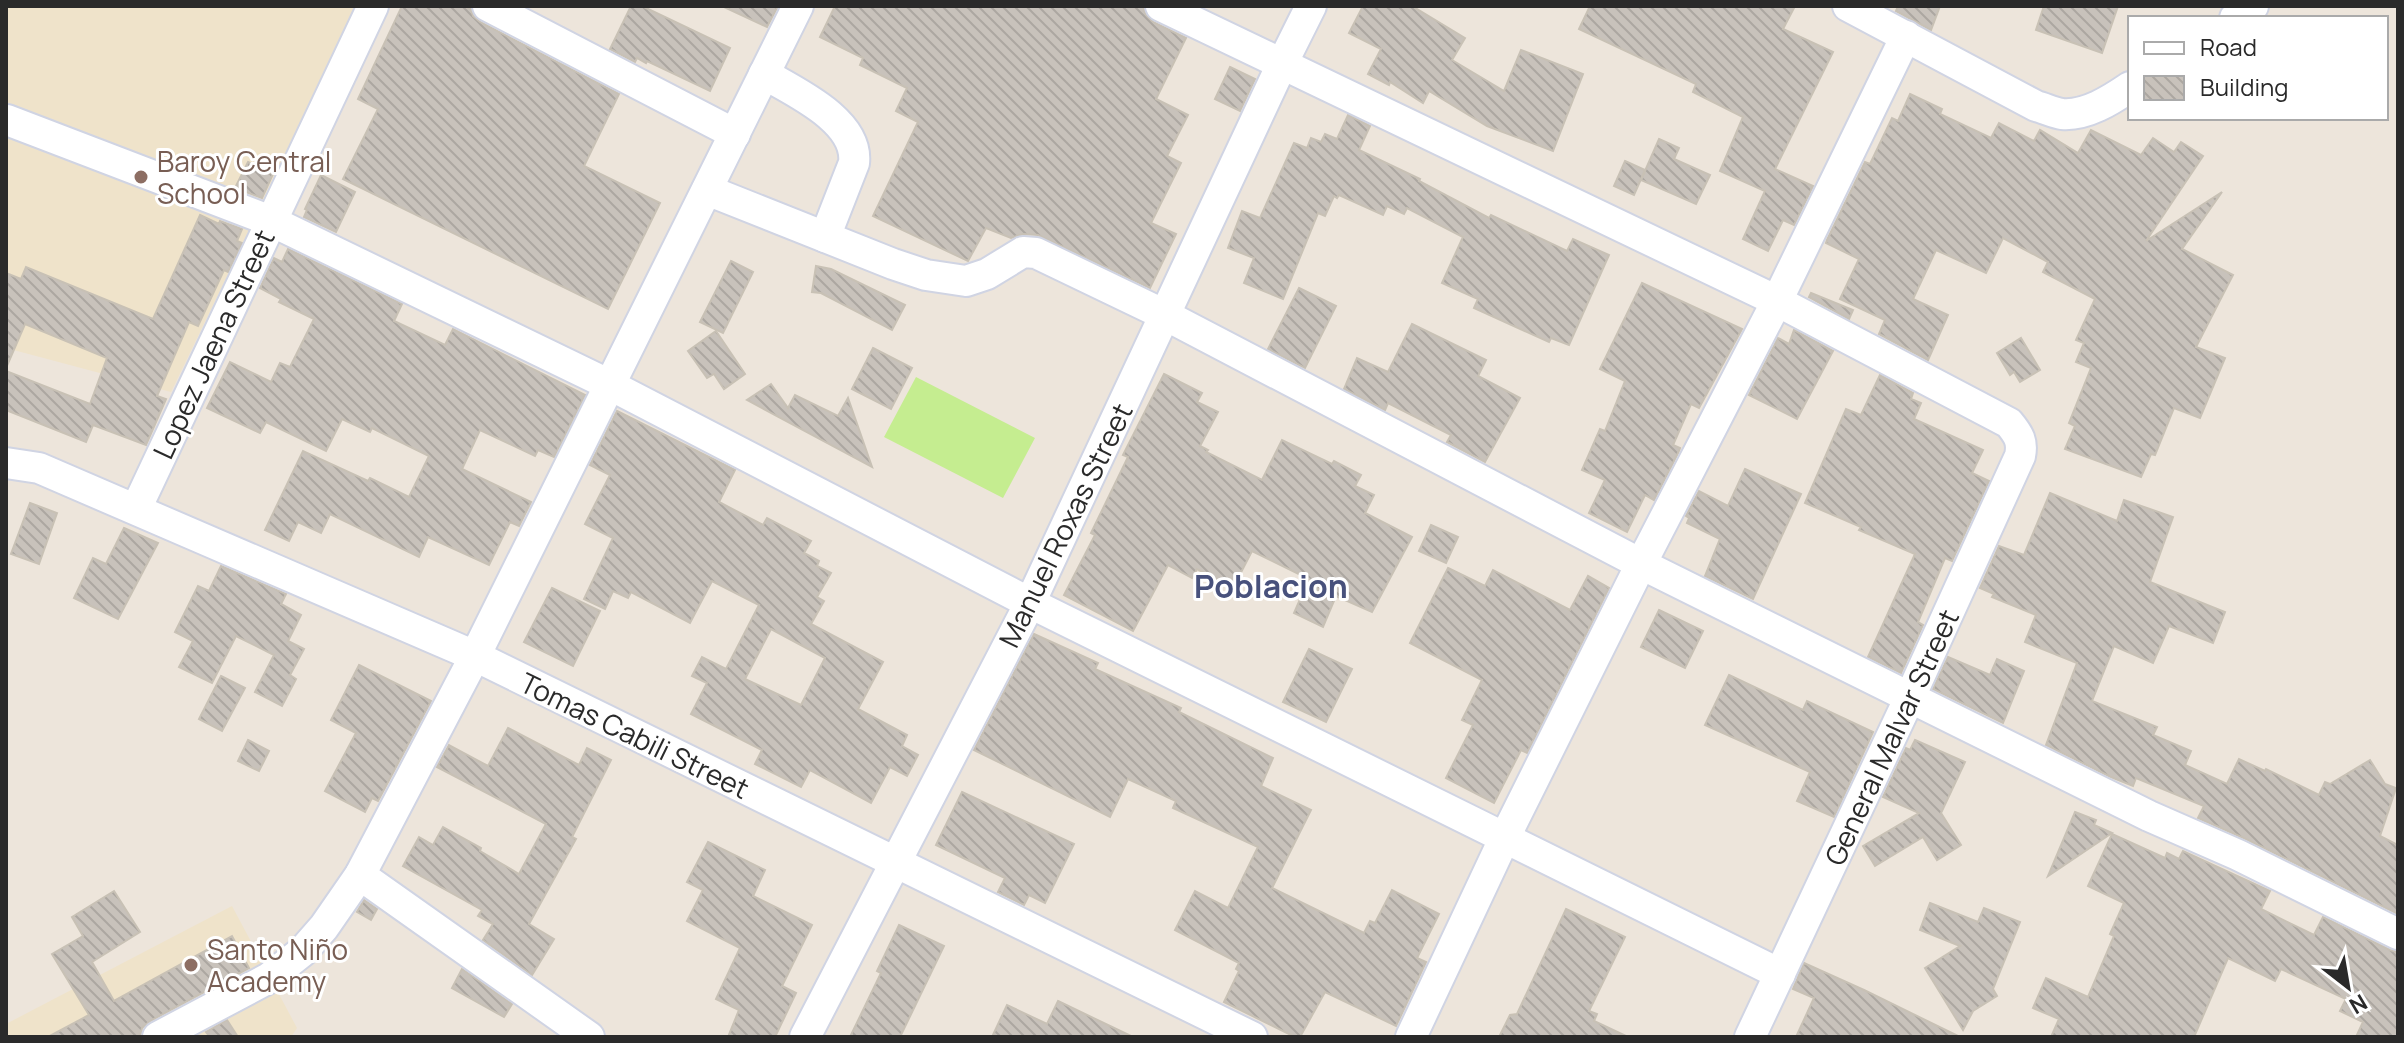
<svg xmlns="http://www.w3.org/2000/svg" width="2404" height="1043" font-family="Manrope,sans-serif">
  <defs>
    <pattern id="building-back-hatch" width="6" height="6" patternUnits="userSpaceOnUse" patternTransform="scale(2)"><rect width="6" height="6" fill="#c8c2bb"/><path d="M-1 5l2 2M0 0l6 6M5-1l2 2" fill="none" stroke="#aca7a1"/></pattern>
  </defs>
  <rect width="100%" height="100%" fill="#ede5db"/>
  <g fill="#efe3ca">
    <polygon points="6,6 358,6 171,392 6,348"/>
    <polygon points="232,906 297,1028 291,1037 6,1037 6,1024"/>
  </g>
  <polygon fill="#c5ed90" points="916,377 1035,438 1003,498 884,437"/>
  <g fill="url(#building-back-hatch)" stroke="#c8c1b5" stroke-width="2" fill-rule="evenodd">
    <polygon points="402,6 464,6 471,9 473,16 480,22 619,94 584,166 660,203 608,309 343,179 378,109 358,99"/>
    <polygon points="631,6 642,6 730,48 710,91 647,61 646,63 637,58 635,62 610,49"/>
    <polygon points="722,6 778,6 767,27"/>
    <polygon points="835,6 1143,6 1146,15 1153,22 1186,38 1156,99 1188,115 1167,156 1181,163 1151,223 1176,234 1150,288 1038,235 1023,234 1011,238 986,228 968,261 873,216 918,122 896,111 907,88 860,65 863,58 820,37"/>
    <polygon points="1363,6 1412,6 1465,38 1452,60 1504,91 1521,50 1583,74 1553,151 1487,126 1429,91 1423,103 1390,82 1389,85 1368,74 1381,49 1349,33"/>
    <polygon points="1590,6 1795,6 1783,29 1833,52 1775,169 1813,186 1794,225 1783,220 1768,251 1743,239 1765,191 1720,171 1743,117 1693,92 1696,84 1579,29"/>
    <polygon points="1898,6 1940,6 1931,30 1896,11"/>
    <polygon points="2044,6 2118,6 2102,53 2036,30"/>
    <polygon points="1230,67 1255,79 1240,111 1215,99"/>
    <polygon points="1910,94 1942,109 1940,114 1991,138 1999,123 2034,141 2040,130 2078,153 2091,130 2141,155 2153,138 2174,152 2181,142 2203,156 2146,241 2222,192 2182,249 2233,275 2196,347 2225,358 2200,418 2174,408 2155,455 2151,454 2141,477 2065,449 2075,426 2069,423 2091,368 2076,362 2084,343 2076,340 2095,299 2043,272 2048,262 2003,238 1986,273 1936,250 1913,299 1948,315 1928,360 1879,334 1885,320 1840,299 1859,259 1826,243 1827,240 1865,162 1870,164 1892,118 1898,121"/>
    <polygon points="1348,115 1370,126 1359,150 1420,179 1419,181 1489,218 1491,215 1567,251 1573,239 1609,255 1569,345 1551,338 1549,342 1474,308 1478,299 1442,283 1463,237 1407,208 1404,214 1387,206 1383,215 1339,195 1337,198 1334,196 1325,216 1318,213 1283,299 1244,283 1254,258 1228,248 1242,211 1260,218 1294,143 1307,148 1311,138 1321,142 1325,134 1337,139"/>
    <polygon points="1659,139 1679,148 1674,159 1710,175 1696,204 1641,180"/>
    <polygon points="1625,161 1645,170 1634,195 1614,186"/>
    <polygon points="248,162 273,174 262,198 235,188"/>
    <polygon points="321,175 355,192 336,232 304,217 307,210 305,209"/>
    <polygon points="200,215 219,224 220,221 242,229 237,241 242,243 228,272 224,270 198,326 189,322 157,396 166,399 146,445 93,425 86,442 6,410 6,371 90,404 107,358 25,324 6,368 6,273 21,279 26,267 153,319"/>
    <polygon points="288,249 402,304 394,321 445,345 453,329 585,395 554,457 538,450 535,456 480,430 462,469 531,502 519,526 510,522 489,565 428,537 419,557 330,514 321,533 298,522 289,541 265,530 303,451 368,481 370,478 409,497 429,456 372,428 370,432 342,419 326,451 266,422 260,433 207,408 230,362 271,382 280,363 290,367 314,319 279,302 281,299 260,288 274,258 282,262"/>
    <polygon points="731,261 753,272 723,333 700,322"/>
    <polygon points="816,266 831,269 905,305 892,330 821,293 812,292"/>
    <polygon points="1642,283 1742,329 1699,408 1691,404 1673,445 1680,448 1678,453 1654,500 1645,495 1627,532 1589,513 1605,480 1582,470 1600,429 1605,431 1625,381 1600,369"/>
    <polygon points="1299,288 1336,306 1305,368 1268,349"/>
    <polygon points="1811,293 1853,310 1849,319 1809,297"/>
    <polygon points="1412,324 1486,360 1478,376 1520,398 1485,462 1447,442 1451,435 1388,403 1385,410 1344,389 1357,358 1388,372"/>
    <polygon points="1794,330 1833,351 1797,419 1749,395 1778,338 1789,344"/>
    <polygon points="716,331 745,374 724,389 714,374 707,378 688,351"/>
    <polygon points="2021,338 2040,370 2020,382 2014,372 2010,375 1997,353"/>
    <polygon points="873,348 912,368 891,409 852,389"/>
    <polygon points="1164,374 1202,393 1197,402 1218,412 1200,446 1208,450 1206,452 1262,480 1282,440 1332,464 1334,461 1361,475 1355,486 1374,495 1365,513 1412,537 1372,612 1336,596 1323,627 1294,613 1309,579 1252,551 1233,588 1197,569 1192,578 1168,565 1133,631 1064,595 1095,535 1091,533 1128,457 1123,455"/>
    <polygon points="1880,375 1913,393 1911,399 1921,403 1914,419 1983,450 1972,473 1989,481 1952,561 1945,558 1918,622 1923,625 1901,673 1868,657 1915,554 1859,530 1861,527 1805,503 1846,409 1861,415"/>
    <polygon points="771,384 788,408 795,395 838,416 848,398 872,467 747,400"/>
    <path d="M617 411 735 470 719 502 763 525 767 518 811 541 804 553 819 561 817 566 831 573 817 597 824 601 811 624 883 662 858 709 907 735 902 746 918 755 907 776 890 767 871 803 810 770 801 787 755 764 762 750 691 714 707 683 692 676 702 657 726 669 759 605 712 581 690 623 631 592 628 598 613 591 605 609 584 599 613 538 585 524 610 475 590 465ZM771 629 825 658 801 705 745 679Z"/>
    <polygon points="1745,469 1801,494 1753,599 1705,576 1720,539 1687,523 1689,518 1686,516 1699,491 1728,506"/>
    <polygon points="2050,493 2117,521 2124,500 2173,517 2150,582 2225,612 2213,643 2169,626 2153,663 2114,646 2092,701 2157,727 2153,735 2191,751 2185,765 2227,784 2239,759 2265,771 2266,769 2319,795 2325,782 2330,784 2370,760 2385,784 2396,788 2380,836 2398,845 2398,914 2246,839 2198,818 2204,806 2136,778 2133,786 2111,777 2046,745 2077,663 2025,642 2036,615 1992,597 1994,594 1980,588 1999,546 2024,555"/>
    <polygon points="30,503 57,513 39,564 11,554"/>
    <polygon points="1431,525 1458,537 1446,563 1419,551"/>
    <polygon points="124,528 158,543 118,619 74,598 93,558 106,564"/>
    <polygon points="221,566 286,594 281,604 301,615 288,641 304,649 290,675 296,679 282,706 255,692 274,655 236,636 212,683 179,667 193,641 175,632 198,586 209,591"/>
    <polygon points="1448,568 1485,586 1493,570 1570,610 1588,576 1609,588 1527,753 1521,750 1494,803 1446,778 1473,725 1462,720 1482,680 1410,643"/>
    <polygon points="552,588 600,611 573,666 524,642"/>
    <polygon points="1659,610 1703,631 1685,668 1641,647"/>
    <polygon points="1034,634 1098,663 1095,669 1181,708 1179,712 1273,758 1261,786 1311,810 1272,888 1364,933 1370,921 1375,923 1392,890 1439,914 1417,958 1426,962 1396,1026 1325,992 1300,1037 1295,1037 1224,1002 1239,971 1236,969 1239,963 1175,930 1195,891 1228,908 1258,847 1173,808 1176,801 1128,779 1110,817 974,750"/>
    <polygon points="1309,649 1352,669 1326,722 1283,702"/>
    <polygon points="1948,657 1990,675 1997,659 2024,671 2003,723 1933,689"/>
    <polygon points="359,665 431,701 378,801 372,798 365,812 325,791 356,733 331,720"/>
    <polygon points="1729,675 1803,710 1807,701 1873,732 1834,817 1797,801 1810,772 1705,725"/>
    <polygon points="221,676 245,688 222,731 199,719"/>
    <polygon points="508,728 579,765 587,748 611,760 572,837 576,839 529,924 554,939 532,975 483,940 493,924 478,916 482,910 403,866 419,837 433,845 443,827 481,848 480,851 519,874 546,824 437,767 449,745 488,766"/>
    <polygon points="248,740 269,751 259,771 238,761"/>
    <polygon points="1915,740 1965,762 1941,813 1961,845 1937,860 1923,837 1875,866 1863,846 1919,813 1883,797 1906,748 1910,750"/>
    <polygon points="962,792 1074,844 1045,903 1029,895 1024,905 998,892 1005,878 936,845"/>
    <polygon points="2075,812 2096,820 2094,825 2112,833 2048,876"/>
    <polygon points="2112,834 2165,858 2167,853 2179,859 2183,851 2270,891 2261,909 2314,935 2323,917 2390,950 2398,952 2398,1037 2356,1037 2363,1022 2340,1011 2346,999 2281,969 2275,981 2228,958 2194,1037 2051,1037 2059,1019 2033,1008 2046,978 2088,997 2114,936 2110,934 2124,903 2088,886"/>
    <polygon points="708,842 765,870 753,896 812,925 782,986 796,993 775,1037 728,1037 739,1010 716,999 740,948 687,921 703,890 687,882"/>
    <polygon points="114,891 140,932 92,962 114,1001 232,936 249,968 150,1021 142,1028 140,1037 48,1037 89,1015 52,954 83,936 72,917"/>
    <polygon points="364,900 377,909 371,920 357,912"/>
    <polygon points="1930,903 1978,922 1984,908 2020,922 1993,989 1997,996 1973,1011 1963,1030 1925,968 1960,946 1920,930"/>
    <polygon points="1566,909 1625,937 1589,1011 1597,1014 1594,1021 1628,1037 1499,1037 1510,1015 1517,1014"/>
    <polygon points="899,925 944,946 900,1037 850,1037 881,973 877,971"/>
    <polygon points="1804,963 1864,990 1960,1037 1796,1037 1814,998 1793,989"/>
    <polygon points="462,969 512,1004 504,1017 452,988"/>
    <polygon points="1058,1001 1133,1037 992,1037 1007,1005 1047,1024"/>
    <polygon points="227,1020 238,1037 210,1037 206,1032"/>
  </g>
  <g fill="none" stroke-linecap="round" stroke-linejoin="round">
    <g stroke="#d0d4e3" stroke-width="34">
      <g id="minor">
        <polyline points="488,6 735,134"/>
        <path d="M1161 6 1777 301 2009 423C2019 435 2023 442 2020 456L1910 697 1750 1037"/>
        <path d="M1848 6 2036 106C2044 108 2054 113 2062 114 2086 116 2111 100 2130 87"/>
        <polyline points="2235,18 2253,6"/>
        <path d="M764 74C795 92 859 121 854 163L825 237"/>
        <polyline points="7,120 271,221 610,385 1030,603 1780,974"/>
        <polyline points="707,190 893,264 926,275 966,281 987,274 1023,252 1036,253 1165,315 1641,564 2149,816 2238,855 2398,934"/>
        <polyline points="6,463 39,468 475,656 1252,1037"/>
        <polyline points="136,509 373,6"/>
        <polyline points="360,875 589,1037"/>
        <polyline points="158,1037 269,978 303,951 324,927 360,875 475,656 798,6"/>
        <polyline points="805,1037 1030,603 1282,64 1311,6"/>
        <polyline points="1411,1037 1505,837 1641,564 1777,301 1906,36"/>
      </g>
    </g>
    <use href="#minor" stroke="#fff" stroke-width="30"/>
  </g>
  <g fill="#8d6e63" stroke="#fff" stroke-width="3">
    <circle cx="141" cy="177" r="8"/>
    <circle cx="191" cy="965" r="8"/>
  </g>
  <g text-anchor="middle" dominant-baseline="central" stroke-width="6" stroke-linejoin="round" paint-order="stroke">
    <g font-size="28" fill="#785e54" stroke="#fff" text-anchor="start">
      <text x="157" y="161">Baroy Central<tspan x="157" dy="32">School</tspan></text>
      <text x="207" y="949">Santo Niño<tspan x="207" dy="32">Academy</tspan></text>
    </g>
    <g font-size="28" fill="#2a2a2a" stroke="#fff">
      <text transform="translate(213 344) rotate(-65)">Lopez Jaena Street</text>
      <text transform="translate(1065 525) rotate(-64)">Manuel Roxas Street</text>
      <text transform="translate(635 735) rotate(26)">Tomas Cabili Street</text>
      <text transform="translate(1891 737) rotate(-65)">General Malvar Street</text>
    </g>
    <g font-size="32" font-weight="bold" fill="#48517c" stroke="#fff">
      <text x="1271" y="586">Poblacion</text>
    </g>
  </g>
  <rect width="2404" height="1043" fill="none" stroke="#2a2a2a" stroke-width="16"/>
  <rect x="2128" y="16" width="260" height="104" fill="#ffffff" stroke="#aaaaaa" stroke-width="2"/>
  <rect x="2144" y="42" width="40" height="12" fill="#ffffff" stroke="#aaaaaa" stroke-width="2"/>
  <text x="2200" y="56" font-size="24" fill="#2a2a2a">Road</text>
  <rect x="2144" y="76" width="40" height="24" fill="url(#building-back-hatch)" stroke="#aaaaaa" stroke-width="2"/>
  <text x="2200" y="96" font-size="24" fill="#2a2a2a">Building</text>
  <g transform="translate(2348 987) rotate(149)" stroke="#ffffff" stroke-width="6" paint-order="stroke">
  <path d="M0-6L14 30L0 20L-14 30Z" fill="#2a2a2a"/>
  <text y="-12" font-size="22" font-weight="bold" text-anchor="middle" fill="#2a2a2a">N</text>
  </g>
</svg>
